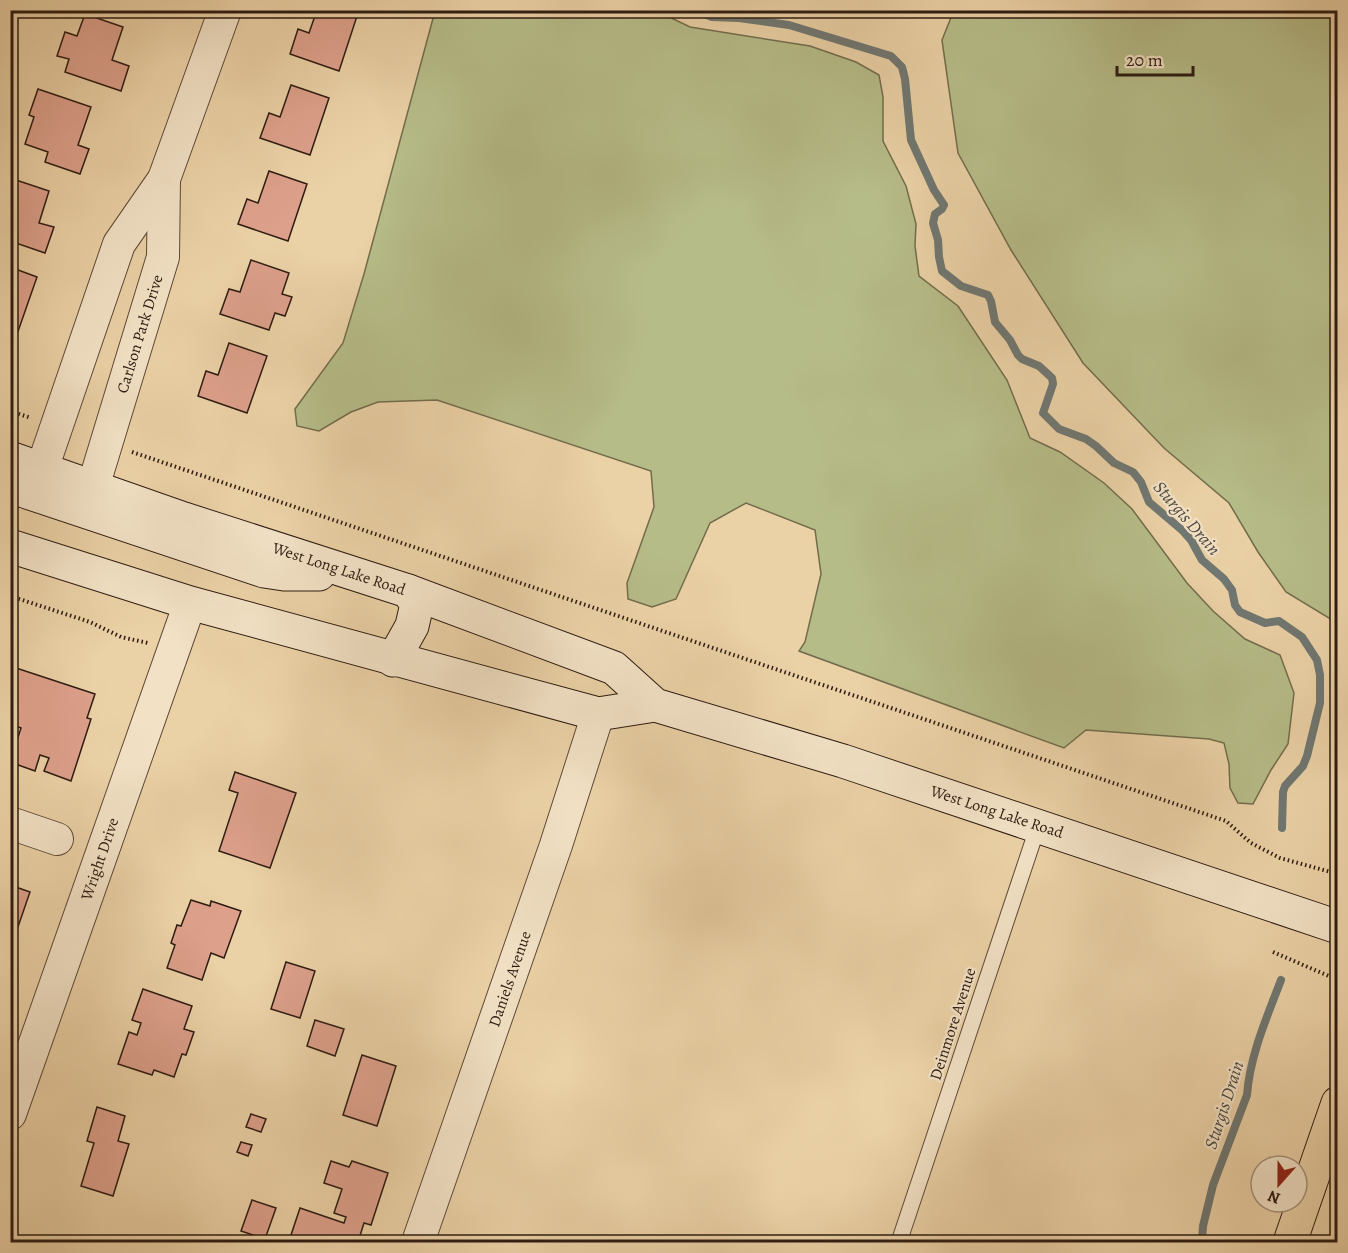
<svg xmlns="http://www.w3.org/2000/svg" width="1348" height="1253" font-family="Alegreya,serif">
  <rect width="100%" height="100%" fill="#ebd1a6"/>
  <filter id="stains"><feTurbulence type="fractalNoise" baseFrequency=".00333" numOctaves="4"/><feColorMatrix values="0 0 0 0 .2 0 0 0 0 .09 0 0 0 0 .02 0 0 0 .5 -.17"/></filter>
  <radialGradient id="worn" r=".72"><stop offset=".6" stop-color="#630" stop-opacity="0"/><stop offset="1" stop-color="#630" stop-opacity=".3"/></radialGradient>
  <g fill="#b6bc88" stroke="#726c4d" stroke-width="1.5">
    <polygon points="954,10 1337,11 1337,623 1286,592 1258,552 1229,503 1164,448 1083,363 1011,250 958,153 942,40"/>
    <polygon points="435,11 657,11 690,27 810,46 856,62 879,75 883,97 883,141 906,186 916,224 915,246 919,276 958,306 1007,380 1030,438 1060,452 1104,483 1132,509 1187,583 1213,611 1245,639 1280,655 1294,693 1288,744 1271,770 1253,804 1238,803 1230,788 1229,764 1224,743 1209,739 1086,730 1064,748 799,651 805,642 821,574 815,530 746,503 710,523 676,599 652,607 628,599 627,583 654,507 651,471 437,400 378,402 351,412 319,431 297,426 295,409 343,343 364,274"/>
  </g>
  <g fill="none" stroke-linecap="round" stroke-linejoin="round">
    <g stroke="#707772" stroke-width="8">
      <polyline points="694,10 712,17 739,18 789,25 891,56 902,67 905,79 911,140 934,190 944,205 942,209 935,214 933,223 938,240 939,257 942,271 961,286 988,295 991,301 995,322 1010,340 1018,355 1022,359 1039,366 1052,378 1053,384 1043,413 1059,429 1086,439 1096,446 1114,463 1133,472 1141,482 1149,502 1183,531 1191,540 1202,560 1224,579 1232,590 1235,605 1240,612 1265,623 1279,621 1302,637 1317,660 1320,675 1320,703 1307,756 1303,766 1285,786 1283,792 1282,828"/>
      <path d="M1202 1242 1203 1226 1213 1185 1247 1095C1250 1055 1267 1017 1281 980"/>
    </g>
  </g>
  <g fill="#dda08b" stroke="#2e1c12" stroke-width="1.5">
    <polygon points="317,10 350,10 358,13 339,71 290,54 298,29 309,33"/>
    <polygon points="85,14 123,27 112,60 129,66 121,91 65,72 69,59 57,56 65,32 77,36"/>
    <polygon points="291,85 329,98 310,155 260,138 269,113 280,117"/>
    <polygon points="38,89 91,107 78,145 89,149 80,174 45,162 48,152 25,144 34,117 29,115"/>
    <polygon points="269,171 307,184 288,241 238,224 247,199 258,203"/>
    <polygon points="13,179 49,191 39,223 54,227 45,253 10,241 10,186"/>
    <polygon points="251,260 289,273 282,294 292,297 285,316 275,313 269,330 220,314 229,289 240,292"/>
    <polygon points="10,267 37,277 15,340 10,338"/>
    <polygon points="229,343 267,356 247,413 198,396 206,371 218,375"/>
    <polygon points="10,666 95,694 87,718 91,719 71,781 44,771 49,758 40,755 35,771 10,762 21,728 10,724"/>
    <polygon points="235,772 296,793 270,868 219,851 238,793 229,790"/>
    <polygon points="10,885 30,892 10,950"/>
    <polygon points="191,900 210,906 211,901 241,911 224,958 211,953 202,980 167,968 175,945 171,943 177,925 181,926"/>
    <polygon points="286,962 315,971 300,1018 271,1009"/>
    <polygon points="143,989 192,1006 184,1029 194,1032 186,1055 182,1054 174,1077 154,1070 152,1075 118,1064 129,1032 137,1035 141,1023 132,1020"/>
    <polygon points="315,1020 344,1029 335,1056 307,1046"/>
    <polygon points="362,1055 396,1066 377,1126 343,1115"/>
    <polygon points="97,1107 125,1116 118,1141 129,1144 113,1196 81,1186 94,1143 87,1141"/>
    <polygon points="251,1114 266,1119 261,1132 246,1127"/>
    <polygon points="241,1142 252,1145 248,1156 237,1152"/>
    <polygon points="331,1161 349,1167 352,1161 388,1173 371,1225 364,1223 358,1242 295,1242 289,1241 300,1208 344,1223 346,1217 334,1213 342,1189 324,1183"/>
    <polygon points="252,1200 276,1208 265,1239 241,1231"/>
  </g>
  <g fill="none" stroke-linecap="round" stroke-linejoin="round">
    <g stroke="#5d4937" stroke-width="17">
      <polyline id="service" points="899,1242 1038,826"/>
    </g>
    <g stroke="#5d4937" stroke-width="34">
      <g id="minor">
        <polyline points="42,469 119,244 164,179 225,10"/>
        <polyline points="93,487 163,257 164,179"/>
        <polyline points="10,823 57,839"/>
        <polyline points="10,1114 190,603"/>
        <polyline points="418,1242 556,845 598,714"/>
      </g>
    </g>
    <g stroke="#2e1c12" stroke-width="35">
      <g id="secondary">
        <polyline points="10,458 184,519 408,591 614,668 655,705 843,761 1338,927"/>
        <polyline points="10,489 24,491 264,571 284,574 319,574"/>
        <polyline points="10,546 190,603 598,714 655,705"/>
        <polyline points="393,660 412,626 417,604 408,591"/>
      </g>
    </g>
    <g stroke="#2e1c12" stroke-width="35">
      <polyline id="motorway" points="1290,1242 1338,1103"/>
    </g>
    <g stroke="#2e1c12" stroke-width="4" stroke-dasharray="1.5 3" stroke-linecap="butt">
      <polyline points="10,411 31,418"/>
      <polyline points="132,452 1226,821 1251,843 1280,858 1338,874"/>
      <polyline points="10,596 90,622 121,637 148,643"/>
      <polyline points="1273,952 1338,980"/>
    </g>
    <use href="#service" stroke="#f2e1c5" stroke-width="15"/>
    <use href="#minor" stroke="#f2e1c5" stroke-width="32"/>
    <use href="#secondary" stroke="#f2e1c5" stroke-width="33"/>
    <use href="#motorway" stroke="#ebd1a6" stroke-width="33"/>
  </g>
  <g text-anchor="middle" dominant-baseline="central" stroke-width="4.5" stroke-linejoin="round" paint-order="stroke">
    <g font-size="16" fill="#2e1c12" stroke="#f2e1c5">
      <text transform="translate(140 334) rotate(-73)">Carlson Park Drive</text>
      <text transform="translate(339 569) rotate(18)">West Long Lake Road</text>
      <text transform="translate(997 812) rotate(18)">West Long Lake Road</text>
      <text transform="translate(100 859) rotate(-71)">Wright Drive</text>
      <text transform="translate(510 979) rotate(-71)">Daniels Avenue</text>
      <text transform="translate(953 1024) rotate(-72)">Deinmore Avenue</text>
    </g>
    <g font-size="18" font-style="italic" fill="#4f4a42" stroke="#f2e1c5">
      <text transform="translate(1187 518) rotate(49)">Sturgis Drain</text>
      <text transform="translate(1224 1105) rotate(-72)">Sturgis Drain</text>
    </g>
  </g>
  <rect width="1348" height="1253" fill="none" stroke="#ebd1a6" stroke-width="36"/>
  <rect x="12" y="12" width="1324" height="1229" fill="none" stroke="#2e1c12" stroke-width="3"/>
  <rect x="18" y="18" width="1312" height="1217" fill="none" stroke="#2e1c12" stroke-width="1.5"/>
  <g transform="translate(1279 1184) rotate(201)"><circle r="28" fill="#f2e1c5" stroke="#a4927d" stroke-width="1.5"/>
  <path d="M0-4.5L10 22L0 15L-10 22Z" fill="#8f2418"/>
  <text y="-9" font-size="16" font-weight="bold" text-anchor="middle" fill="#2e1c12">N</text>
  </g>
  <path d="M1117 66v9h76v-9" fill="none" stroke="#2e1c12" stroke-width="3"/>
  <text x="1126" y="66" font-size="18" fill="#2e1c12" stroke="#f2e1c5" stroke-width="4.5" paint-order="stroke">20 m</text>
  <rect width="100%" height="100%" filter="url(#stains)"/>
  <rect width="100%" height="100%" fill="url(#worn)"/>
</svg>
